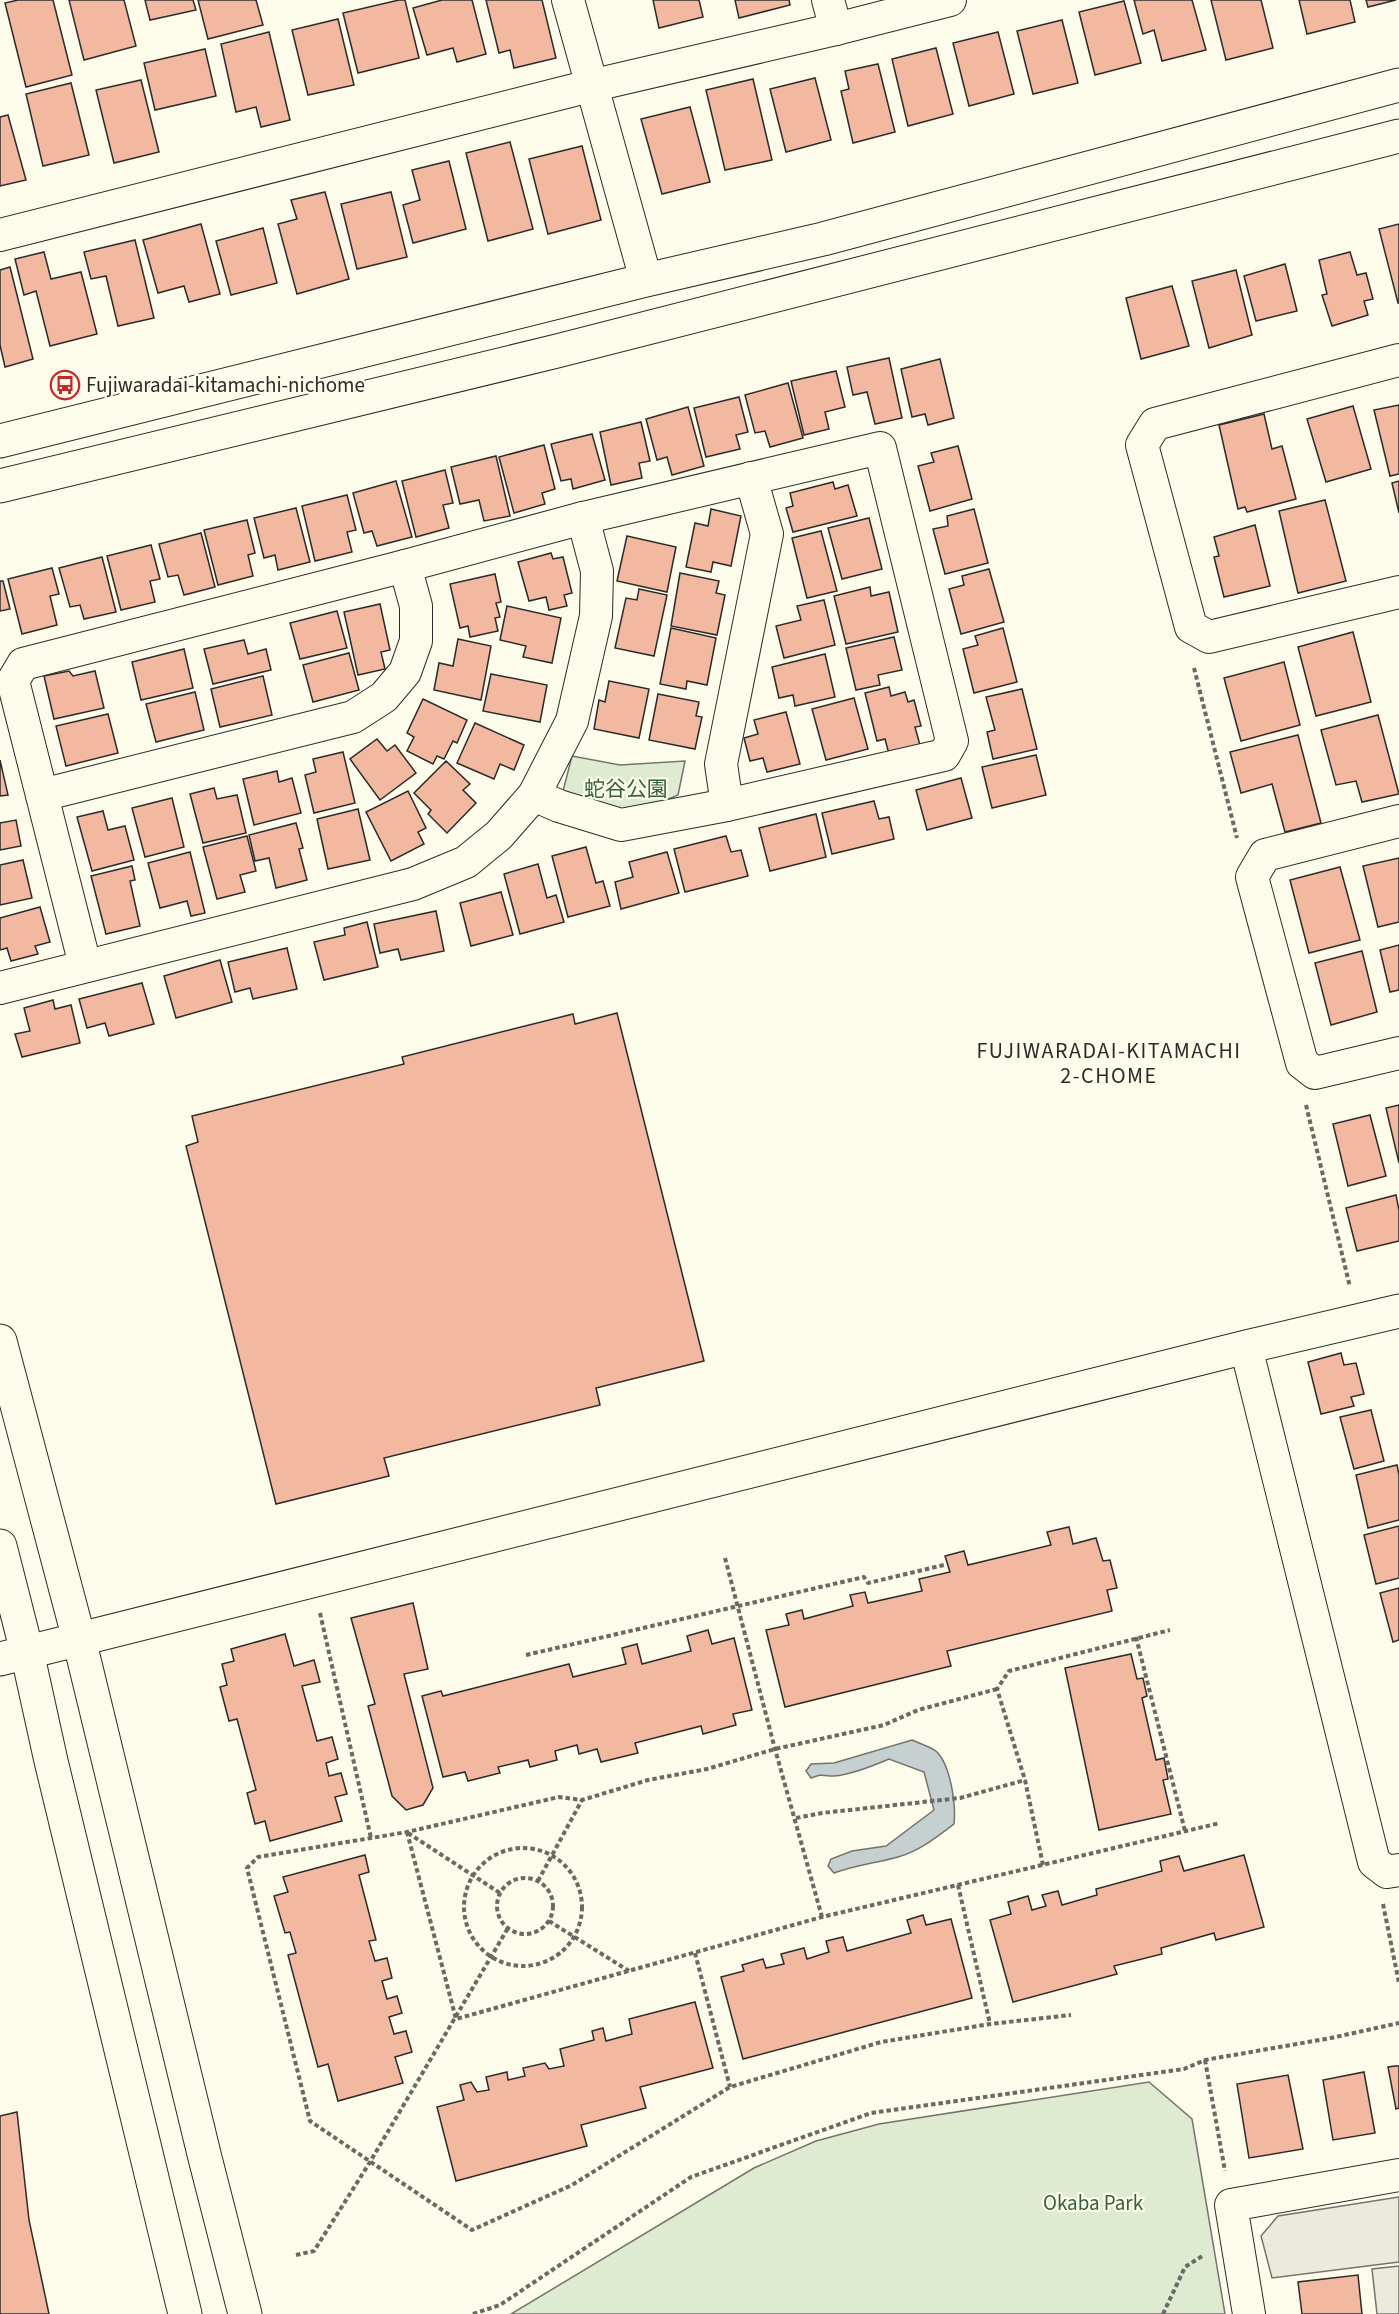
<svg xmlns="http://www.w3.org/2000/svg" width="1399" height="2314" font-family="'Source Sans 3','Noto Sans JP',sans-serif">
  <rect width="100%" height="100%" fill="#fdfbea"/>
  <g fill="#deebd1" stroke="#74746e" stroke-width="1.5">
    <polygon points="572,756 620,765 685,761 678,795 631,815 560,803"/>
    <polygon points="1149,2082 1192,2119 1225,2314 511,2314 754,2168 816,2141 879,2124"/>
  </g>
  <g fill="#eceadb" stroke="#74746e" stroke-width="1.5">
    <polygon points="1399,2197 1399,2262 1272,2278 1261,2236 1278,2216"/>
    <polygon points="1399,2266 1399,2314 1377,2314 1372,2269"/>
  </g>
  <path fill="#c7d0d0" stroke="#74746e" stroke-width="1.5" d="M912 1740C920 1744 933 1747 938 1753 951 1768 956 1805 954 1824 937 1837 919 1851 898 1857 876 1863 856 1865 834 1873L828 1866 831 1859 852 1851 886 1846 934 1810 924 1772 889 1759C875 1765 849 1775 834 1776 822 1776 823 1773 811 1778L806 1771 811 1764 834 1763Z"/>
  <g fill="#f2b8a0" stroke="#2b2b2b" stroke-width="1.5">
    <polygon points="18,0 53,0 72,75 26,87 5,3"/>
    <polygon points="69,0 124,0 136,46 84,60"/>
    <polygon points="145,0 193,0 196,10 150,20"/>
    <polygon points="198,0 256,0 263,25 208,39"/>
    <polygon points="399,0 405,0 419,58 358,73 343,13"/>
    <polygon points="442,0 472,0 486,54 457,62 453,48 427,55 413,8"/>
    <polygon points="486,0 542,0 556,58 514,68 510,50 499,53"/>
    <polygon points="653,0 699,0 703,17 659,28"/>
    <polygon points="735,0 789,0 790,5 739,18"/>
    <polygon points="1134,0 1192,0 1206,50 1162,61 1154,30 1143,34"/>
    <polygon points="1211,0 1261,0 1273,48 1226,60"/>
    <polygon points="1299,0 1350,0 1355,22 1307,34"/>
    <polygon points="1366,0 1396,0 1368,7"/>
    <polygon points="1124,1 1141,63 1095,75 1079,12"/>
    <polygon points="338,19 354,85 308,95 292,30"/>
    <polygon points="1062,20 1078,83 1033,94 1017,31"/>
    <polygon points="269,32 290,120 261,127 256,107 236,112 221,44"/>
    <polygon points="998,32 1014,94 969,106 953,43"/>
    <polygon points="936,48 953,114 908,126 892,59"/>
    <polygon points="205,49 216,96 155,110 144,63"/>
    <polygon points="878,64 895,132 853,143 841,91 849,89 845,71"/>
    <polygon points="815,78 831,140 786,152 770,89"/>
    <polygon points="753,79 772,160 725,170 706,90"/>
    <polygon points="141,80 159,152 114,163 96,90"/>
    <polygon points="71,83 89,155 43,166 26,94"/>
    <polygon points="690,107 710,182 662,194 641,119"/>
    <polygon points="8,115 26,180 0,186 0,117"/>
    <polygon points="510,142 533,229 488,241 466,153"/>
    <polygon points="582,146 601,220 548,234 529,159"/>
    <polygon points="449,161 466,229 413,243 403,205 420,200 412,170"/>
    <polygon points="325,192 349,279 297,294 278,224 297,219 291,200"/>
    <polygon points="391,192 407,257 357,269 341,204"/>
    <polygon points="201,224 220,294 189,302 184,286 158,293 143,240"/>
    <polygon points="1399,224 1399,303 1398,303 1379,229"/>
    <polygon points="263,228 277,283 231,295 216,241"/>
    <polygon points="135,240 154,318 118,326 106,276 91,279 84,252"/>
    <polygon points="44,252 51,279 81,272 97,334 50,346 36,291 24,295 15,259"/>
    <polygon points="1350,252 1357,275 1366,273 1373,299 1364,301 1368,315 1332,326 1322,295 1327,294 1319,260"/>
    <polygon points="1285,264 1297,311 1256,321 1244,276"/>
    <polygon points="10,267 33,359 5,367 0,345 0,270"/>
    <polygon points="1236,270 1252,335 1209,348 1192,281"/>
    <polygon points="1172,286 1189,346 1141,359 1126,298"/>
    <polygon points="889,358 902,418 875,424 867,392 853,395 847,367"/>
    <polygon points="940,359 954,418 928,425 925,414 912,417 901,369"/>
    <polygon points="836,371 845,407 825,412 829,429 804,435 791,381"/>
    <polygon points="788,383 803,438 770,447 765,431 755,433 745,395"/>
    <polygon points="739,397 748,432 736,435 740,449 706,457 694,408"/>
    <polygon points="1399,405 1399,474 1390,476 1374,410"/>
    <polygon points="1353,406 1371,469 1326,482 1307,419"/>
    <polygon points="688,407 704,466 672,475 667,457 657,460 646,419"/>
    <polygon points="1264,414 1272,449 1282,446 1296,499 1247,512 1245,507 1238,509 1219,425"/>
    <polygon points="641,422 650,461 639,463 642,478 611,485 600,432"/>
    <polygon points="592,434 605,480 573,489 571,479 561,481 551,444"/>
    <polygon points="544,445 555,489 542,493 545,504 514,513 499,457"/>
    <polygon points="958,446 972,499 930,511 918,466 934,462 931,453"/>
    <polygon points="496,456 510,516 484,521 479,500 460,504 451,467"/>
    <polygon points="445,470 453,503 443,505 449,528 416,537 402,481"/>
    <polygon points="396,481 412,537 377,546 372,531 364,533 353,493"/>
    <polygon points="1399,481 1399,513 1392,483"/>
    <polygon points="833,482 835,489 848,485 857,516 793,532 786,508 793,506 790,493"/>
    <polygon points="347,495 356,530 347,532 352,552 315,561 302,506"/>
    <polygon points="1325,500 1346,581 1298,593 1279,511"/>
    <polygon points="296,508 310,562 278,570 275,555 264,558 254,518"/>
    <polygon points="711,509 741,516 731,566 713,562 711,572 686,567 695,523 708,526"/>
    <polygon points="974,509 988,563 945,574 933,529 948,526 947,516"/>
    <polygon points="869,518 882,569 842,579 828,528"/>
    <polygon points="247,520 255,553 248,555 253,576 218,585 204,530"/>
    <polygon points="1255,525 1270,586 1224,597 1214,557 1219,556 1214,537"/>
    <polygon points="821,531 837,591 807,598 792,538"/>
    <polygon points="201,533 215,587 184,595 178,575 168,577 159,544"/>
    <polygon points="627,536 676,547 667,592 617,581"/>
    <polygon points="151,545 160,579 150,581 155,602 121,610 107,556"/>
    <polygon points="551,553 553,559 563,557 572,593 564,595 567,606 549,610 546,597 529,601 518,562"/>
    <polygon points="102,557 116,612 84,619 80,605 70,607 59,568"/>
    <polygon points="52,568 59,594 50,596 57,625 22,634 8,579"/>
    <polygon points="989,569 1004,622 961,634 949,589 964,585 962,576"/>
    <polygon points="680,573 719,581 716,593 725,595 717,635 671,626"/>
    <polygon points="495,574 501,602 496,603 500,617 495,618 498,631 470,637 468,626 460,628 450,584"/>
    <polygon points="0,581 3,581 10,609 0,611"/>
    <polygon points="870,587 871,596 889,592 898,632 846,644 834,596"/>
    <polygon points="639,589 667,595 654,656 615,648 626,598 637,600"/>
    <polygon points="824,600 835,645 784,658 776,626 801,620 797,606"/>
    <polygon points="380,604 390,650 381,652 385,669 358,675 344,612"/>
    <polygon points="507,606 561,618 552,663 523,657 526,646 500,640"/>
    <polygon points="337,611 347,648 300,659 290,623"/>
    <polygon points="671,628 716,638 707,685 687,681 686,689 660,684"/>
    <polygon points="1003,628 1017,682 974,693 963,649 978,645 975,636"/>
    <polygon points="1353,632 1371,702 1316,716 1298,647"/>
    <polygon points="894,637 902,670 878,675 880,685 856,690 846,648"/>
    <polygon points="458,639 491,646 481,700 434,690 439,663 453,666"/>
    <polygon points="244,640 248,654 266,649 271,670 213,684 204,649"/>
    <polygon points="184,649 193,688 141,700 132,662"/>
    <polygon points="349,653 359,690 313,702 303,665"/>
    <polygon points="825,654 835,697 795,706 793,695 779,698 772,667"/>
    <polygon points="1284,662 1300,725 1241,741 1224,678"/>
    <polygon points="69,671 73,676 95,671 104,708 54,719 44,676"/>
    <polygon points="491,674 547,685 540,722 483,711"/>
    <polygon points="263,676 272,715 220,727 211,689"/>
    <polygon points="609,681 649,689 639,738 594,729 599,700 605,702"/>
    <polygon points="889,687 891,696 905,692 908,702 914,700 921,726 915,727 920,745 889,754 885,739 877,741 865,693"/>
    <polygon points="1022,689 1037,749 993,759 987,732 995,730 986,697"/>
    <polygon points="195,692 204,730 156,742 146,704"/>
    <polygon points="658,694 699,702 696,716 702,717 695,749 649,740"/>
    <polygon points="854,698 868,749 826,760 812,709"/>
    <polygon points="423,699 467,720 457,743 453,741 444,759 437,756 433,764 407,751 414,737 407,733"/>
    <polygon points="786,712 800,764 767,772 763,758 750,761 744,738 758,734 754,720"/>
    <polygon points="108,714 118,753 66,766 56,726"/>
    <polygon points="1378,715 1399,794 1362,802 1356,781 1336,785 1321,730"/>
    <polygon points="475,723 524,745 514,770 500,764 494,779 457,763"/>
    <polygon points="1298,735 1321,823 1285,832 1272,784 1241,793 1230,752"/>
    <polygon points="377,739 387,751 395,745 416,773 380,800 350,759"/>
    <polygon points="343,752 355,803 314,813 305,775 316,772 313,759"/>
    <polygon points="1036,755 1046,795 992,808 982,767"/>
    <polygon points="0,760 8,795 0,796"/>
    <polygon points="446,761 470,784 463,790 476,803 447,833 428,814 431,810 414,793"/>
    <polygon points="277,771 279,782 292,778 301,813 254,825 243,779"/>
    <polygon points="961,778 972,818 927,830 916,790"/>
    <polygon points="214,788 217,799 237,795 246,833 203,843 190,794"/>
    <polygon points="408,791 426,828 418,832 424,844 391,861 366,812"/>
    <polygon points="172,798 184,847 145,857 132,808"/>
    <polygon points="874,801 879,819 889,817 894,839 832,854 822,813"/>
    <polygon points="358,809 370,860 328,869 317,819"/>
    <polygon points="103,811 108,830 125,826 134,860 92,871 77,817"/>
    <polygon points="816,814 826,857 770,871 759,828"/>
    <polygon points="16,820 21,846 0,850 0,822 0,823"/>
    <polygon points="296,823 303,848 299,849 307,880 276,888 269,858 255,861 249,835"/>
    <polygon points="247,836 256,871 240,875 245,892 217,899 203,847"/>
    <polygon points="726,836 731,852 741,850 748,876 685,892 674,849"/>
    <polygon points="586,847 596,883 603,881 610,906 568,917 552,856"/>
    <polygon points="190,852 205,913 191,916 187,901 160,908 148,863"/>
    <polygon points="667,852 679,893 621,909 615,882 633,877 629,862"/>
    <polygon points="1399,858 1399,922 1378,927 1363,866"/>
    <polygon points="23,860 32,898 0,905 0,865"/>
    <polygon points="538,864 547,898 556,895 564,922 520,934 504,874"/>
    <polygon points="132,866 135,880 130,881 140,926 106,934 91,876"/>
    <polygon points="1340,867 1360,940 1309,953 1290,880"/>
    <polygon points="501,892 513,935 471,946 460,903"/>
    <polygon points="40,907 50,942 35,946 38,954 11,961 7,948 0,950 0,918"/>
    <polygon points="436,911 444,951 401,960 398,949 380,953 374,924"/>
    <polygon points="367,922 378,967 324,980 314,942 345,935 344,928"/>
    <polygon points="1399,945 1399,990 1390,992 1380,950"/>
    <polygon points="287,948 297,989 253,999 250,988 235,992 228,962"/>
    <polygon points="1362,951 1377,1012 1331,1025 1315,963"/>
    <polygon points="220,960 232,1002 176,1018 164,976"/>
    <polygon points="142,983 154,1024 109,1036 105,1023 87,1028 79,999"/>
    <polygon points="53,1000 55,1009 71,1005 80,1043 22,1057 15,1034 30,1031 24,1008"/>
    <polygon points="617,1013 704,1361 596,1388 600,1405 384,1458 389,1476 276,1504 186,1146 198,1142 192,1116 404,1064 402,1057 573,1014 575,1024"/>
    <polygon points="1399,1105 1399,1163 1386,1108"/>
    <polygon points="1370,1115 1386,1176 1348,1186 1333,1124"/>
    <polygon points="1396,1195 1399,1210 1399,1241 1357,1251 1346,1208"/>
    <polygon points="1341,1353 1344,1365 1356,1363 1364,1394 1351,1397 1354,1406 1321,1414 1308,1362"/>
    <polygon points="1371,1410 1384,1461 1354,1469 1340,1417"/>
    <polygon points="1397,1465 1399,1475 1399,1520 1368,1528 1356,1475"/>
    <polygon points="1399,1526 1399,1578 1376,1584 1364,1535"/>
    <polygon points="1069,1527 1073,1544 1096,1538 1103,1561 1110,1560 1117,1588 1107,1590 1112,1611 947,1651 951,1666 785,1707 766,1630 789,1625 786,1614 802,1610 804,1619 853,1606 850,1595 865,1592 868,1603 922,1591 919,1579 950,1572 945,1556 964,1551 968,1565 1051,1545 1047,1532"/>
    <polygon points="1399,1588 1399,1640 1393,1642 1380,1593"/>
    <polygon points="413,1603 428,1669 404,1674 433,1788 423,1805 406,1810 392,1796 368,1706 375,1704 351,1618"/>
    <polygon points="708,1630 712,1644 734,1638 752,1710 733,1714 736,1725 703,1734 701,1726 635,1743 638,1753 601,1762 597,1749 579,1754 577,1745 555,1751 557,1760 530,1767 528,1760 498,1767 500,1773 468,1781 465,1772 443,1777 422,1696 441,1691 443,1696 569,1664 573,1677 626,1664 622,1648 637,1644 642,1664 691,1651 687,1636"/>
    <polygon points="285,1634 294,1666 314,1660 320,1682 302,1686 317,1741 332,1737 338,1759 326,1763 329,1776 341,1773 347,1794 335,1797 342,1821 270,1841 265,1821 255,1824 247,1793 256,1790 237,1719 229,1721 220,1687 227,1685 222,1664 234,1661 231,1649"/>
    <polygon points="1131,1654 1137,1679 1143,1678 1147,1696 1142,1698 1156,1760 1164,1758 1168,1779 1163,1780 1171,1814 1099,1830 1065,1668"/>
    <polygon points="365,1855 369,1872 359,1875 376,1940 369,1941 375,1961 387,1958 392,1978 382,1981 387,1999 397,1996 402,2013 389,2017 394,2034 406,2031 412,2052 395,2057 403,2083 338,2101 328,2064 318,2067 288,1955 296,1953 290,1932 285,1933 274,1896 288,1892 283,1877"/>
    <polygon points="1244,1855 1264,1927 1216,1940 1214,1933 1161,1948 1162,1954 1114,1966 1117,1974 1013,2002 990,1920 1011,1914 1008,1902 1028,1896 1032,1910 1046,1906 1042,1895 1058,1891 1062,1905 1097,1895 1096,1889 1162,1871 1160,1861 1179,1856 1184,1871"/>
    <polygon points="923,1915 926,1925 951,1919 972,1998 743,2059 721,1977 744,1971 742,1965 763,1959 766,1968 784,1964 781,1954 804,1948 807,1959 829,1952 826,1941 843,1937 847,1951 911,1933 907,1920"/>
    <polygon points="695,2002 713,2068 640,2087 646,2108 581,2125 587,2146 456,2181 437,2107 464,2100 460,2085 471,2082 477,2092 489,2090 486,2077 507,2072 508,2080 525,2076 523,2068 545,2063 549,2069 564,2066 560,2049 594,2040 592,2031 603,2028 606,2041 632,2034 629,2019"/>
    <polygon points="1395,2066 1399,2066 1399,2108 1396,2109 1388,2067"/>
    <polygon points="1364,2072 1375,2133 1333,2140 1323,2080"/>
    <polygon points="1288,2075 1303,2149 1249,2158 1237,2084"/>
    <polygon points="17,2112 29,2220 49,2314 0,2314 0,2116"/>
    <polygon points="1358,2275 1362,2314 1302,2314 1298,2282"/>
  </g>
  <g fill="none" stroke-linecap="round" stroke-linejoin="round">
    <g stroke="#2b2b2b" stroke-width="34">
      <g id="minor">
        <polyline points="568,0 646,280"/>
        <polyline points="828,0 836,29"/>
        <polyline points="0,235 590,86 836,29 950,0"/>
        <polyline points="1399,360 1155,424 1142,445 1191,627 1209,637 1399,592"/>
        <polyline points="42,795 353,717 384,697 405,672 416,641 416,606 405,566"/>
        <polyline points="727,805 721,764 767,534 751,478"/>
        <polyline points="1399,821 1265,855 1252,877 1302,1063 1315,1073 1399,1053"/>
        <polyline points="85,965 13,681 23,664 405,566 583,518 880,448 952,741 944,755 727,805 621,825 559,806 534,795"/>
        <polyline points="0,988 413,884 466,862 499,835 534,795 572,721 596,616 597,571 583,518"/>
        <polyline points="1246,1347 1374,1862 1387,1872 1399,1870"/>
        <polyline points="1249,2314 1231,2205 1399,2175"/>
      </g>
    </g>
    <g stroke="#2b2b2b" stroke-width="35">
      <g id="tertiary">
        <polyline points="0,441 646,280 823,239 1399,85"/>
        <polyline points="0,486 557,351 1399,136"/>
        <polyline points="0,1341 79,1639 205,2158 245,2314"/>
        <polyline points="0,1546 27,1652 51,1761 185,2314"/>
        <polyline points="0,1659 1246,1347 1399,1311"/>
      </g>
    </g>
    <g stroke="#6a6964" stroke-width="4" stroke-dasharray="4.5 3" stroke-linecap="butt">
      <polyline points="1194,668 1237,838"/>
      <polyline points="1306,1105 1350,1287"/>
      <polyline points="725,1558 775,1749 822,1917"/>
      <polyline points="320,1613 371,1838"/>
      <polyline points="1136,1637 1185,1831"/>
      <polyline points="526,1655 864,1577 868,1583 944,1565"/>
      <polyline points="997,1689 918,1710 884,1725 775,1749 707,1769 648,1780 582,1800 559,1797 407,1832 258,1857 247,1868 310,2121 472,2230 572,2185 730,2087 881,2042 990,2024 1071,2015"/>
      <polyline points="796,1818 822,1813 960,1798 1025,1780"/>
      <polyline points="407,1832 456,2019 822,1917 1220,1823"/>
      <polyline points="408,1833 500,1893"/>
      <circle cx="523" cy="1907" r="59"/>
      <polyline points="1043,1865 1025,1780 997,1689 1009,1671 1170,1630"/>
      <circle cx="525" cy="1906" r="28"/>
      <polyline points="538,1881 582,1800"/>
      <polyline points="958,1885 990,2024"/>
      <polyline points="1383,1904 1399,1983"/>
      <polyline points="549,1921 629,1971"/>
      <polyline points="695,1953 730,2087"/>
      <polyline points="1205,2060 1225,2171"/>
      <polyline points="296,2255 314,2251 370,2162 508,1928"/>
      <polyline points="473,2314 500,2305 691,2177 871,2113 1184,2069 1205,2060 1331,2038 1399,2023"/>
      <polyline points="1163,2314 1185,2267 1204,2255"/>
    </g>
    <use href="#minor" stroke="#fdfbea" stroke-width="32"/>
    <use href="#tertiary" stroke="#fdfbea" stroke-width="33"/>
  </g>
  <defs>
    <g id="bus-ring" transform="scale(1.5)"><circle r="9.5" fill="#fdfbea" stroke="#c62828" stroke-width="1.5"/><path d="M-5-6H5V4H4V6H2V4H-2V6H-4V4H-5ZM-3.5-4V0h7V-4ZM-3.5 1.2v1.5H-2V1.2ZM2 1.2v1.5H3.5V1.2Z" fill="#c62828"/></g>
  </defs>
  <g fill-rule="evenodd">
    <use href="#bus-ring" x="65" y="385"/>
  </g>
  <g text-anchor="middle" dominant-baseline="central" stroke-width="4.5" stroke-linejoin="round" paint-order="stroke">
    <g font-size="21" fill="#2b2b2b" stroke="#fdfbea" text-anchor="start">
      <text x="86" y="385">Fujiwaradai-kitamachi-nichome</text>
    </g>
    <g font-size="21" fill="#34623c" stroke="#fdfbea">
      <text x="626" y="789">蛇谷公園</text>
      <text x="1093" y="2203">Okaba Park</text>
    </g>
    <g font-size="22" letter-spacing="1.5" fill="#2b2b2b" stroke="#fdfbea">
      <text x="1109" y="1051">FUJIWARADAI-KITAMACHI<tspan x="1109" dy="25">2-CHOME</tspan></text>
    </g>
  </g>
</svg>
